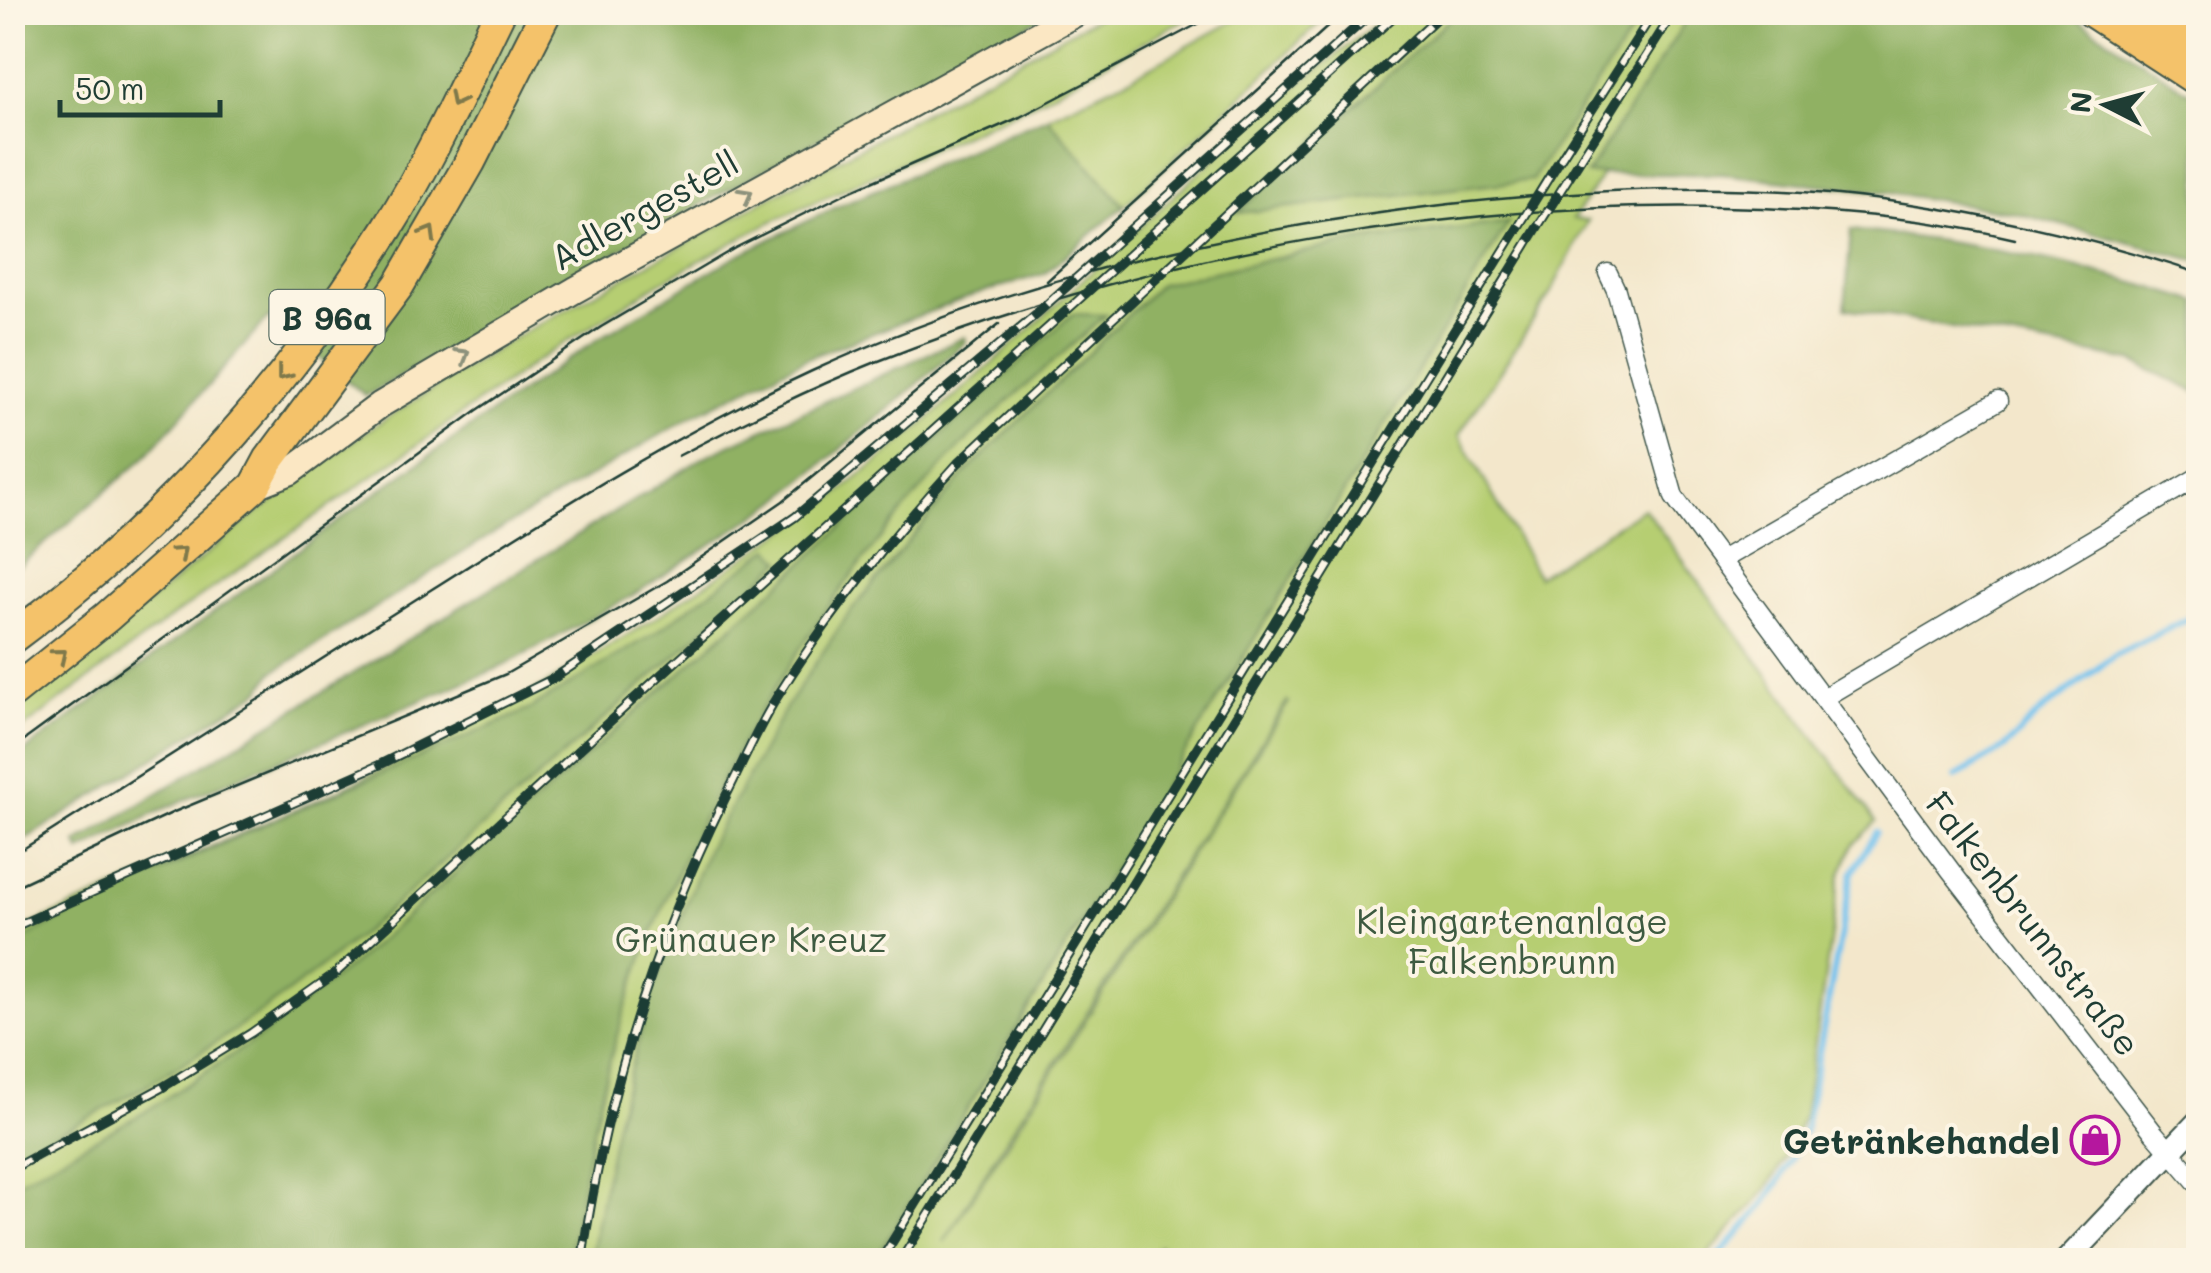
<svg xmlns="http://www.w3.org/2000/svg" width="2211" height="1273" font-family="Mali,sans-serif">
  <rect width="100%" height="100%" fill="#fcf5e5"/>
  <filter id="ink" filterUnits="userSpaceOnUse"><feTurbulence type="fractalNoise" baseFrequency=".01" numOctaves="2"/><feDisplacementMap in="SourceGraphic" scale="20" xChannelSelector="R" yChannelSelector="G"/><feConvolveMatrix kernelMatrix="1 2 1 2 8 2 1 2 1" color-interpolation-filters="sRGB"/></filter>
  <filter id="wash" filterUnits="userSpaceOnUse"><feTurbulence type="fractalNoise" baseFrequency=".0048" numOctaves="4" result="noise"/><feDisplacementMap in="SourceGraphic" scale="40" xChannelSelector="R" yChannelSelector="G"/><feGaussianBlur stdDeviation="2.25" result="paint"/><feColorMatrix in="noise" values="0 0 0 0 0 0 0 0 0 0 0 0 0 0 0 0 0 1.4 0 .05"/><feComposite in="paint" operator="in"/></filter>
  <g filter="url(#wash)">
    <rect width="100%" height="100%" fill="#f3e7cb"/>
    <g fill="#b6ce72" stroke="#6a8653" stroke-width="2.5" fill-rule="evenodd">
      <polygon points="1105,13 1196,13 1034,103 768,223 659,283 544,356 173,616 13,736 13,709 79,660 240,526 369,429 514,338"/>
      <polygon points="1248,13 1330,13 1124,206 1047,117 1130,78"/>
      <path d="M1390 13H1709L1573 219 1588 220 1550 294 1459 435 1538 576 1644 508 1876 821 1853 845 1840 876 1804 1115 1783 1162 1766 1190 1703 1260H1172L1160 1245 1144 1260H13L12 933 322 798 515 703 652 620 780 534 829 501 906 439 995 361 1272 105ZM1287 701 1289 702 944 1242 1003 1144Z"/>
    </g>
    <g fill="#90b164" stroke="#58774c" stroke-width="2.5">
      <polygon points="1457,12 1645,13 1532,180 1237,213"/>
      <polygon points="13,13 1050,13 687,212 366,396 269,317 143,459 13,571"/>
      <polygon points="1691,13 2068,13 2198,98 2198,261 2013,212 1891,193 1722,174 1587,174"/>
      <polygon points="1047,117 1124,206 1044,274 974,295 807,358 694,415 494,533 272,673 261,690 29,837 13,842 13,760 387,485 601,337 734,257 847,202"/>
      <polygon points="1509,222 875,1260 590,1260 615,1126 649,1001 707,850 787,706 847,616 965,473 1160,284 1349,242"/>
      <path d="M1851 230C1974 242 2081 264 2198 302V393L2131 361 1845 308Z"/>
      <path d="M1072 314 1106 315C1054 362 998 407 950 458 809 609 700 793 632 988 602 1075 584 1169 569 1260H13V1184L143 1113 261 1036 363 955 789 576Z"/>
      <polygon points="965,337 966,342 870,425 775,503 630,597 503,666 168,807 80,851 77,843 706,456"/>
      <path d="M770 548 782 561C682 650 582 738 482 827 409 892 335 961 255 1016 176 1071 99 1115 13 1155V944L98 900 276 819 528 710 655 633Z"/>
    </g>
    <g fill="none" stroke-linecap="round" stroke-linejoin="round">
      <g stroke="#73c2ee" stroke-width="6">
        <polyline points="1956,777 2004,748 2042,711 2115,655 2198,614"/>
        <path d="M1715 1260C1755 1218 1784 1184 1805 1129L1852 873 1877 832"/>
      </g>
    </g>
  </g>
  <g filter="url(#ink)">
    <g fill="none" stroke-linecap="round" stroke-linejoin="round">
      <g stroke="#3f564b" stroke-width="21">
        <g id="minor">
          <polyline points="1608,273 1616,290 1674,497 1951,871 2154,1133 2198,1184"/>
          <polyline points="1721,560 1998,401"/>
          <polyline points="1823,698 2198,477"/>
        </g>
      </g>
      <g stroke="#3f564b" stroke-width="26">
        <polyline id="tertiary" points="2067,1260 2198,1122"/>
      </g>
      <g stroke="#3f564b" stroke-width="29">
        <polyline id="secondary" points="255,486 290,472 380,405 575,290 1078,12"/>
      </g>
      <g stroke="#3f564b" stroke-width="34">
        <g id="primary">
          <polyline points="2092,12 2198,81"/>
          <polyline points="2137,12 2198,53"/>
          <path d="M12 638C162 527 287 386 387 229 430 161 464 85 500 12"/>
          <polyline points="12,693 107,617 255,486 269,460 399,285 470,162 546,12"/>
        </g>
      </g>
      <use href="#minor" stroke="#fff" stroke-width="18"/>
      <use href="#tertiary" stroke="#fff" stroke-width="22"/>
      <use href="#secondary" stroke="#fbe7c3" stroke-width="25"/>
      <use href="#primary" stroke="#f4c26a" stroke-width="30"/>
      <g stroke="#1f3d34" stroke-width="2.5">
        <polyline points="1047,281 1344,12"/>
        <path d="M678 456C743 422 808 389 876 362 1151 253 1464 196 1761 208 1846 212 1932 219 2015 239"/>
        <polyline points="12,749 476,411 601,327 735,248 844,194 1020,117 1221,12"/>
        <path d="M12 856C152 767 292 678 432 589 555 511 679 432 812 371 1012 279 1232 229 1450 204 1575 190 1703 183 1829 194 1954 206 2079 234 2198 273"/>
        <polyline points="12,888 174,812 506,674 667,581 783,501 999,324"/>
      </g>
      <g stroke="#1f3d34" stroke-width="10">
        <g id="rail">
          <polyline points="12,928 379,765 554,678 795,517 1036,314 1373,12"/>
          <polyline points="12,1169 163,1087 251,1033 337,972 633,700 1399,12"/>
          <path d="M582 1260C605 1099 653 944 725 798 742 765 757 729 777 697 830 612 891 537 958 463L1443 12"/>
          <polyline points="881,1260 1551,174 1654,12"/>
          <polyline points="901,1260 1540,223 1674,12"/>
        </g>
      </g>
      <use href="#rail" stroke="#fcf5e5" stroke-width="6" stroke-dasharray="19" stroke-linecap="butt"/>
    </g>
    <defs><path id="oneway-chevron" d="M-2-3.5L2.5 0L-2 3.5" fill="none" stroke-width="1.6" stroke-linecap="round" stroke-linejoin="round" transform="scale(2.5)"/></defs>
    <g stroke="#7f794c">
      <use href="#oneway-chevron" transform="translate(456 100) rotate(117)"/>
      <use href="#oneway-chevron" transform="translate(429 233) rotate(-60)"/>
      <use href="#oneway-chevron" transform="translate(283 374) rotate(128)"/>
      <use href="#oneway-chevron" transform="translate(180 553) rotate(-42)"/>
      <use href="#oneway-chevron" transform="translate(60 655) rotate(-39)"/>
    </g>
    <g stroke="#8d927c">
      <use href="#oneway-chevron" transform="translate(746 195) rotate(-29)"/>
      <use href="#oneway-chevron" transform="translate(463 355) rotate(-31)"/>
    </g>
  </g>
  <defs>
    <g id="shop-ring" transform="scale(2.5)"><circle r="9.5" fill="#fcf5e5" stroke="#b5179e" stroke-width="1.5"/><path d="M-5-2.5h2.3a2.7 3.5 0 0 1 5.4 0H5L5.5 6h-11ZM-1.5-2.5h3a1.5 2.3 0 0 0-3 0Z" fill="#b5179e"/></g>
  </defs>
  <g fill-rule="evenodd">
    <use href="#shop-ring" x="2095" y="1140"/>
  </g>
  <g text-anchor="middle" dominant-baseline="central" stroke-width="8" stroke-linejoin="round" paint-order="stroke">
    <rect fill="#fcf5e5" stroke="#617469" stroke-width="2.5" x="269.5" y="290" width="115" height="54" rx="8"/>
    <g font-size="32" font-weight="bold" fill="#1f3d34">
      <text x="327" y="317">B 96a</text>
    </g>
    <g font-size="35" fill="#1f3d34" stroke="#fcf5e5">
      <text transform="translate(644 209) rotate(-29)">Adlergestell</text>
      <text transform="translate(2034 923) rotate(52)">Falkenbrunnstraße</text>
    </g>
    <g font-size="35" fill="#3d5a40" stroke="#fcf5e5">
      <text x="1512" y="920">Kleingartenanlage<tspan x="1512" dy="40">Falkenbrunn</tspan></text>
      <text x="751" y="938">Grünauer Kreuz</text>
    </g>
    <g font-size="35" font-weight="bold" fill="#1f3d34" stroke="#fcf5e5" text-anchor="end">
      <text x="2060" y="1140">Getränkehandel</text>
    </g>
  </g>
  <rect width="2211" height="1273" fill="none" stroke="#fcf5e5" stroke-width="50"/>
  <g transform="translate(2106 105) rotate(276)" stroke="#fcf5e5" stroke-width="8" paint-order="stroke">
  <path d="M0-8L18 38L0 25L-18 38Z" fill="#1f3d34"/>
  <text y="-15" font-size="28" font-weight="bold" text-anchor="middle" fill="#1f3d34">N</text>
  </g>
  <path d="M60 100v15h160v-15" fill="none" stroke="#1f3d34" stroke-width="5"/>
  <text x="75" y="100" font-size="30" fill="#1f3d34" stroke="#fcf5e5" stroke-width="8" paint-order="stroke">50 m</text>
</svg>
